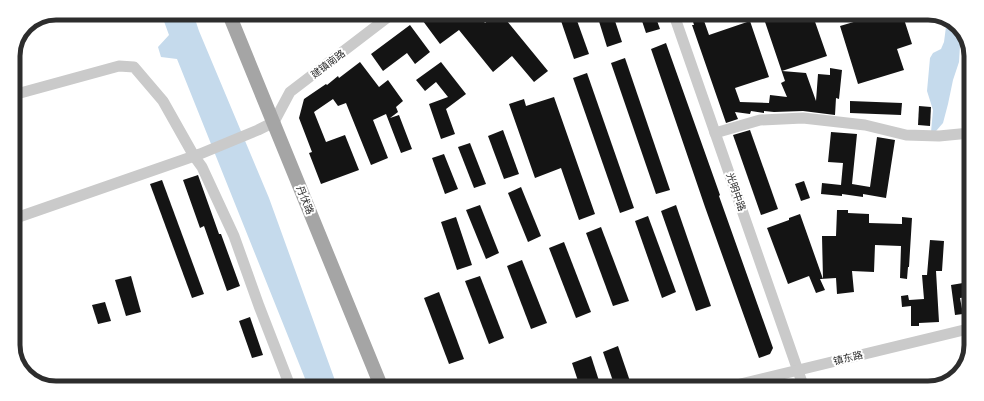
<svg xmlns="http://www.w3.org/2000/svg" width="984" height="401" font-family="Helvetica,'Noto Sans SC',sans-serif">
  <rect width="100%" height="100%" fill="#fff"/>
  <g fill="#c5daec">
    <polygon points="161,13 193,13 199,31 269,198 337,386 308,386 177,59 161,57 158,47 169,35"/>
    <polygon points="947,19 961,29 959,62 953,80 948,104 943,123 936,131 931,132 933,110 927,91 930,58 933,53 941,49 944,42"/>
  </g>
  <g fill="#141414">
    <polygon points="424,14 479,15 485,23 495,15 502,15 548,71 534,82 512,56 493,72 459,30 440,44 420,17"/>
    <polygon points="559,15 575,15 589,54 574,59"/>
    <polygon points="597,15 613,15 622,42 607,47"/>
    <polygon points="640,15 655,15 660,29 646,33"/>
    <polygon points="691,15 702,15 709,35 750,21 769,77 735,88 740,102 769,103 770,95 787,97 781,83 785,81 763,16 813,16 827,56 782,71 806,73 816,101 818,74 830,75 830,68 842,70 839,99 836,98 835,115 803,111 774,112 764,111 764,113 751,111 750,114 735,112 738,119 726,123 692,25 694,25"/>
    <polygon points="874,16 887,16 888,20 900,16 903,16 912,44 897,49 904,70 858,84 840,26"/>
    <polygon points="410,25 430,52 415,64 407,53 383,71 371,54"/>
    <polygon points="666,43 720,195 719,196 773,348 770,354 759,358 705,207 663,84 651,49"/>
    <polygon points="625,58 670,190 656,194 611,63"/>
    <polygon points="360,62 379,87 388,80 403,101 396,107 398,112 390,118 399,115 412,149 401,153 386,114 373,120 388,158 371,165 346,103 338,106 333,99 314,112 326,142 345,135 359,170 321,184 309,153 312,152 299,118 304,99 326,84 327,85 338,76 339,78"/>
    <polygon points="441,62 466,94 446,109 455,134 441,139 429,104 448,97 436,82 425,91 416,80"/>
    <polygon points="587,73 634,208 620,213 573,78"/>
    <polygon points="554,97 595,214 579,220 561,168 535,178 509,104 524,99 526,106"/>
    <polygon points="850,101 902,103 901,115 850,113"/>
    <polygon points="919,106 931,107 930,126 918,125"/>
    <polygon points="503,130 519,174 504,179 488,136"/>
    <polygon points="750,130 778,209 761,215 733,135"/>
    <polygon points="831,132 857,134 852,184 870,187 877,137 895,140 886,198 863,194 863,197 842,194 842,196 821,194 822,183 841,185 843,163 828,162"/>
    <polygon points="470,143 486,184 474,188 458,147"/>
    <polygon points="444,154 458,189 445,194 432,158"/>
    <polygon points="198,175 219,234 221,234 240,286 227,291 204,226 200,228 183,180"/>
    <polygon points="162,180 204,294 192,298 150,184"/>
    <polygon points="804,181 810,198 801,201 795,184"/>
    <polygon points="521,187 541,236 528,242 508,193"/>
    <polygon points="480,205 499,253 486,259 466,210"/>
    <polygon points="676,205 711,306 696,311 661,211"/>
    <polygon points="837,210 848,210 848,213 869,214 869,223 902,224 902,217 912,218 909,267 908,267 907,279 900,278 901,246 875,245 874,272 852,271 854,292 837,294 836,278 820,279 825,290 816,293 809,276 788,284 767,228 789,220 789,218 800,214 823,279 822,236 836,236"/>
    <polygon points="648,216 676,292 662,298 635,221"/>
    <polygon points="456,217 472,265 457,270 441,222"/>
    <polygon points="601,227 629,301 613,306 586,233"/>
    <polygon points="930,240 944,241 942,271 936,271 939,322 919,323 919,326 911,326 911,306 902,307 901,296 908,295 909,300 924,299 922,275 927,275"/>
    <polygon points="564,242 591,312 576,318 549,248"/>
    <polygon points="522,260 547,323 531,329 507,266"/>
    <polygon points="131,276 141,312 126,316 115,280"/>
    <polygon points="480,276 504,338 489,344 465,281"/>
    <polygon points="969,282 968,297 960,298 963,314 955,315 951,285"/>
    <polygon points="439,292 464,359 449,364 424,298"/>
    <polygon points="105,302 111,321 98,324 92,305"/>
    <polygon points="250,317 263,355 252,358 239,321"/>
    <polygon points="618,346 632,387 615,387 603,352"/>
    <polygon points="591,356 601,387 580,387 572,363"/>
  </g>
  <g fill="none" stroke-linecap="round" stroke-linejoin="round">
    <g stroke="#cacaca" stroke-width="11">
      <polyline points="674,15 804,388"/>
      <polyline points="970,57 971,57"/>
      <polyline points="13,95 119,66 134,67 163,101 194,156 202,167 234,236 259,306 290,386"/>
      <polyline points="715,133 760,120 803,118 865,125 906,135 939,136 970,133"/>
      <polyline points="13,219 200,154 258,130 274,122 290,92 392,14"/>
      <polyline points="728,387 968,329"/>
    </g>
    <polyline stroke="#a5a5a5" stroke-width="14" points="229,14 381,386"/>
  </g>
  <g text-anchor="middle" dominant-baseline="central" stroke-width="4" stroke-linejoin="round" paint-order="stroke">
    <g font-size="10" fill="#2d2d2d" stroke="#fff">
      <text transform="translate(328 64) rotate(-37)">建镇南路</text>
      <text transform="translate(736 192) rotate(71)">光明中路</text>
      <text transform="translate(305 200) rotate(68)">丹伏路</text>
      <text transform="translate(848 358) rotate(-14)">镇东路</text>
    </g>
  </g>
  <path d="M0 0H984V401H0ZM56 20H928A36 36 0 0 1 964 56V345A36 36 0 0 1 928 381H56A36 36 0 0 1 20 345V56A36 36 0 0 1 56 20Z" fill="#fff" fill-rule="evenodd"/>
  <path fill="none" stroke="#2d2d2d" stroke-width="5" d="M56 20H928A36 36 0 0 1 964 56V345A36 36 0 0 1 928 381H56A36 36 0 0 1 20 345V56A36 36 0 0 1 56 20Z"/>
</svg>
